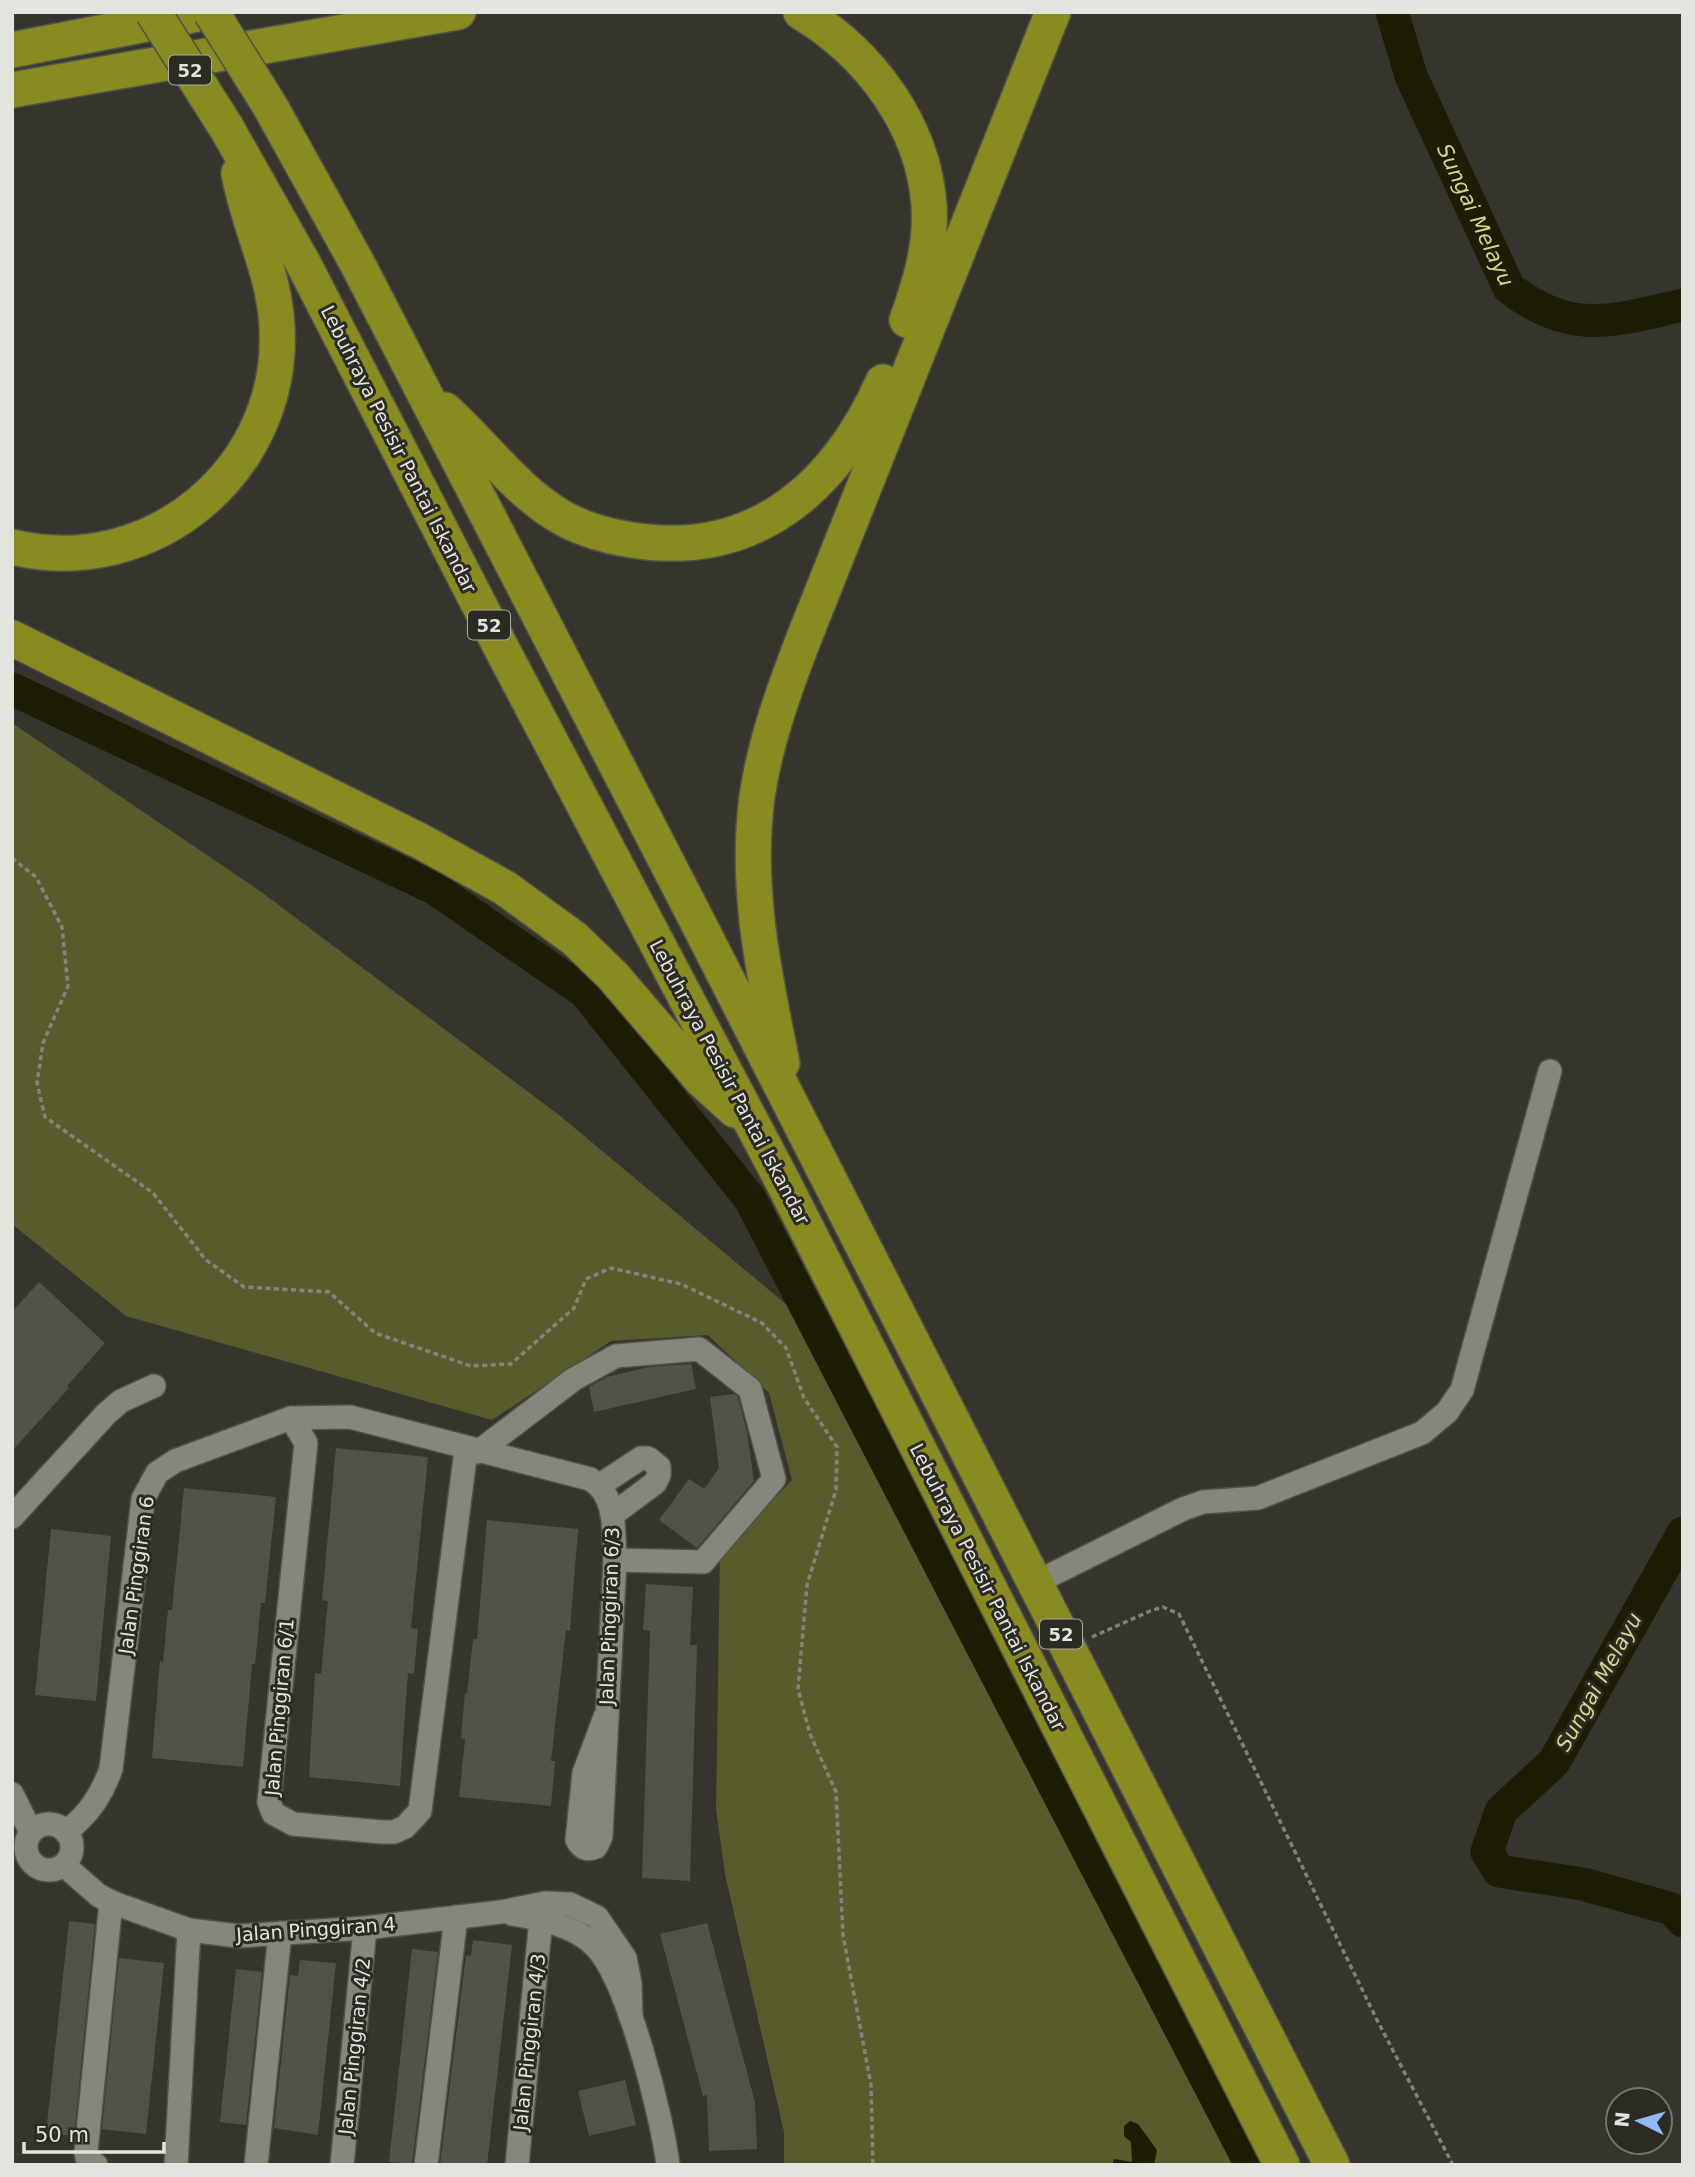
<svg xmlns="http://www.w3.org/2000/svg" width="1695" height="2177" font-family="'DejaVu Sans',sans-serif">
  <rect width="100%" height="100%" fill="#35352d"/>
  <polygon fill="#5a5b2c" points="12,723 260,891 559,1115 787,1305 803,1322 855,1411 1235,2165 784,2165 784,2132 725,1874 716,1809 720,1555 792,1480 769,1393 708,1335 611,1341 492,1420 126,1316 12,1224"/>
  <polygon fill="#1c1d03" points="1130,2121 1138,2124 1157,2150 1154,2165 1112,2165 1114,2159 1132,2162 1131,2142 1124,2136 1124,2126"/>
  <g fill="none" stroke-linecap="round" stroke-linejoin="round">
    <g stroke="#1c1d03" stroke-width="33">
      <path id="s1" d="M1392 12 1411 76 1509 288C1571 336 1612 321 1683 305"/>
      <polyline points="12,689 434,888 585,992 750,1199 1251,2165"/>
      <polyline points="1683,1533 1554,1762 1501,1811 1487,1852 1499,1871 1583,1884 1672,1909 1683,1921"/>
    </g>
  </g>
  <g fill="#515249">
    <polygon points="39,1282 105,1343 67,1386 69,1388 12,1451 12,1312"/>
    <polygon points="691,1364 696,1389 594,1412 589,1387 607,1377 648,1367"/>
    <polygon points="734,1394 738,1397 747,1432 754,1481 697,1548 659,1520 689,1479 704,1489 719,1468 710,1397"/>
    <polygon points="336,1448 428,1457 411,1628 418,1629 414,1674 408,1673 400,1786 309,1777 315,1673 321,1674 328,1601 322,1600"/>
    <polygon points="184,1488 276,1497 265,1603 261,1603 255,1664 252,1664 243,1767 152,1758 160,1661 163,1662 168,1610 172,1610"/>
    <polygon points="487,1520 578,1529 570,1631 566,1630 551,1761 555,1761 551,1806 459,1797 465,1739 461,1738 465,1693 467,1694 473,1639 477,1639"/>
    <polygon points="51,1529 111,1536 96,1701 35,1695"/>
    <polygon points="646,1584 693,1587 690,1645 697,1645 690,1881 642,1878 650,1631 643,1630"/>
    <polygon points="69,1921 95,1924 74,2136 46,2133"/>
    <polygon points="707,1923 755,2102 757,2149 709,2151 707,2095 703,2096 660,1934"/>
    <polygon points="473,1940 512,1945 487,2165 440,2165 466,1955 471,1956"/>
    <polygon points="412,1949 438,1952 412,2164 389,2162"/>
    <polygon points="119,1958 164,1963 146,2134 102,2129"/>
    <polygon points="300,1960 336,1963 318,2135 274,2128 290,1975 298,1976"/>
    <polygon points="236,1969 262,1972 246,2125 220,2122"/>
    <polygon points="625,2080 636,2125 589,2136 578,2091"/>
  </g>
  <g fill="none" stroke-linecap="round" stroke-linejoin="round">
    <g stroke="#51514a" stroke-width="26">
      <g id="minor">
        <polyline points="291,1418 306,1443 269,1802 273,1813 293,1824 382,1832 394,1832 405,1827 420,1811 466,1450"/>
        <polyline points="478,1452 574,1379 616,1356 699,1349 750,1389 774,1479 703,1562 615,1560"/>
        <polyline points="600,1485 641,1458 648,1458 659,1467 659,1475 655,1483 612,1515"/>
        <polyline points="12,1517 106,1414 121,1401 154,1386"/>
        <polyline points="1035,1583 1183,1509 1203,1502 1258,1498 1422,1433 1447,1412 1462,1390 1550,1071"/>
        <polyline points="12,1794 31,1832"/>
        <circle cx="49" cy="1847" r="23"/>
        <path d="M66 1832C89 1814 101 1796 111 1769L143 1499 157 1473 175 1461 291 1418 350 1417 590 1479C618 1496 613 1532 615 1560L601 1836 596 1847C586 1851 582 1848 577 1840L584 1773 605 1717"/>
        <polyline points="64,1865 98,1895 111,1902 189,1930 238,1936 365,1928 501,1912 545,1903 570,1904 597,1917 625,1958 630,1983 631,2017"/>
        <path d="M512 1914C541 1919 575 1925 596 1947 628 1981 662 2116 668 2165"/>
        <polyline points="96,2165 87,2158 86,2152 111,1902"/>
        <polyline points="176,2165 189,1930"/>
        <polyline points="256,2165 280,1933"/>
        <polyline points="342,2165 365,1928"/>
        <polyline points="426,2165 456,1917"/>
        <polyline points="517,2165 541,1919"/>
      </g>
    </g>
    <g stroke="#51514a" stroke-width="38">
      <g id="highway">
        <path d="M801 12C869 53 923 124 929 205 932 245 920 284 907 320"/>
        <polyline points="12,50 208,12"/>
        <polyline points="12,90 458,12"/>
        <polyline points="270,106 357,263 689,905 1332,2165"/>
        <polyline points="226,127 303,263 506,657 783,1182 1282,2165"/>
        <path d="M445 410C484 445 515 490 561 517 587 532 619 539 647 542 762 554 839 481 883 382"/>
        <path d="M12 547C152 581 285 469 277 327 275 274 248 225 239 173"/>
        <polyline points="12,638 422,842 505,888 575,939 613,976 702,1080 735,1110"/>
        <path d="M782 1063C764 974 745 888 757 797 765 742 784 690 804 638L1053 12"/>
      </g>
    </g>
    <g stroke="#83837c" stroke-width="3.5" stroke-dasharray="5 3.5" stroke-linecap="butt">
      <polyline points="12,858 36,877 62,927 68,986 43,1043 37,1083 45,1117 153,1193 206,1260 244,1287 329,1292 375,1333 471,1366 511,1364 574,1308 586,1279 611,1268 681,1284 762,1323 786,1348 804,1398 837,1447 836,1490 807,1585 798,1689 810,1734 836,1792 843,1935 871,2085 873,2165"/>
      <polyline points="1092,1637 1150,1611 1163,1607 1179,1614 1376,2018 1453,2165"/>
    </g>
    <use href="#minor" stroke="#85867c" stroke-width="23"/>
    <use href="#highway" stroke="#898a1f" stroke-width="35"/>
    <g stroke="#51514a" stroke-width="38" stroke-linecap="butt">
      <g id="highway-bridge">
        <polyline points="153,12 226,127"/>
        <polyline points="211,12 270,106"/>
      </g>
    </g>
    <use href="#highway-bridge" stroke="#898a1f" stroke-width="35"/>
  </g>
  <g text-anchor="middle" dominant-baseline="central" stroke-width="6" stroke-linejoin="round" paint-order="stroke">
    <g fill="#2b2b24" stroke="#acaca7" stroke-width="2">
      <rect x="169" y="55.5" width="42" height="29" rx="5"/>
      <rect x="468" y="610.5" width="42" height="29" rx="5"/>
      <rect x="1040" y="1619.5" width="42" height="29" rx="5"/>
    </g>
    <g font-size="18" font-weight="bold" fill="#e4e4df">
      <text x="190" y="70">52</text>
      <text x="489" y="625">52</text>
      <text x="1061" y="1634">52</text>
    </g>
    <g font-size="19" fill="#e4e4df" stroke="#2b2b24">
      <text transform="translate(399 449) rotate(63)">Lebuhraya Pesisir Pantai Iskandar</text>
      <text transform="translate(730 1082) rotate(62)">Lebuhraya Pesisir Pantai Iskandar</text>
      <text transform="translate(136 1575) rotate(-82)">Jalan Pinggiran 6</text>
      <text transform="translate(988 1587) rotate(63)">Lebuhraya Pesisir Pantai Iskandar</text>
      <text transform="translate(609 1616) rotate(-88)">Jalan Pinggiran 6/3</text>
      <text transform="translate(279 1707) rotate(-85)">Jalan Pinggiran 6/1</text>
      <text transform="translate(316 1929) rotate(-4)">Jalan Pinggiran 4</text>
      <text transform="translate(529 2042) rotate(-84)">Jalan Pinggiran 4/3</text>
      <text transform="translate(354 2046) rotate(-84)">Jalan Pinggiran 4/2</text>
    </g>
    <g font-size="21" font-style="italic" fill="#d4d787" stroke="#2b2b24">
      <text stroke="none"><textPath href="#s1" startOffset="220">Sungai Melayu</textPath></text>
      <text transform="translate(1599 1682) rotate(-61)">Sungai Melayu</text>
    </g>
  </g>
  <rect width="1695" height="2177" fill="none" stroke="#e4e4df" stroke-width="28"/>
  <g transform="translate(1639 2121) rotate(275)"><circle r="33" fill="#2b2b24" stroke="#75756f" stroke-width="2"/>
  <path d="M0-5L12 26L0 18L-12 26Z" fill="#8fb8fd"/>
  <text y="-10" font-size="19" font-weight="bold" text-anchor="middle" fill="#e4e4df">N</text>
  </g>
  <path d="M24 2142v10h140v-10" fill="none" stroke="#e4e4df" stroke-width="3.5"/>
  <text x="35" y="2142" font-size="21" fill="#e4e4df" stroke="#2b2b24" stroke-width="5" paint-order="stroke">50 m</text>
</svg>
